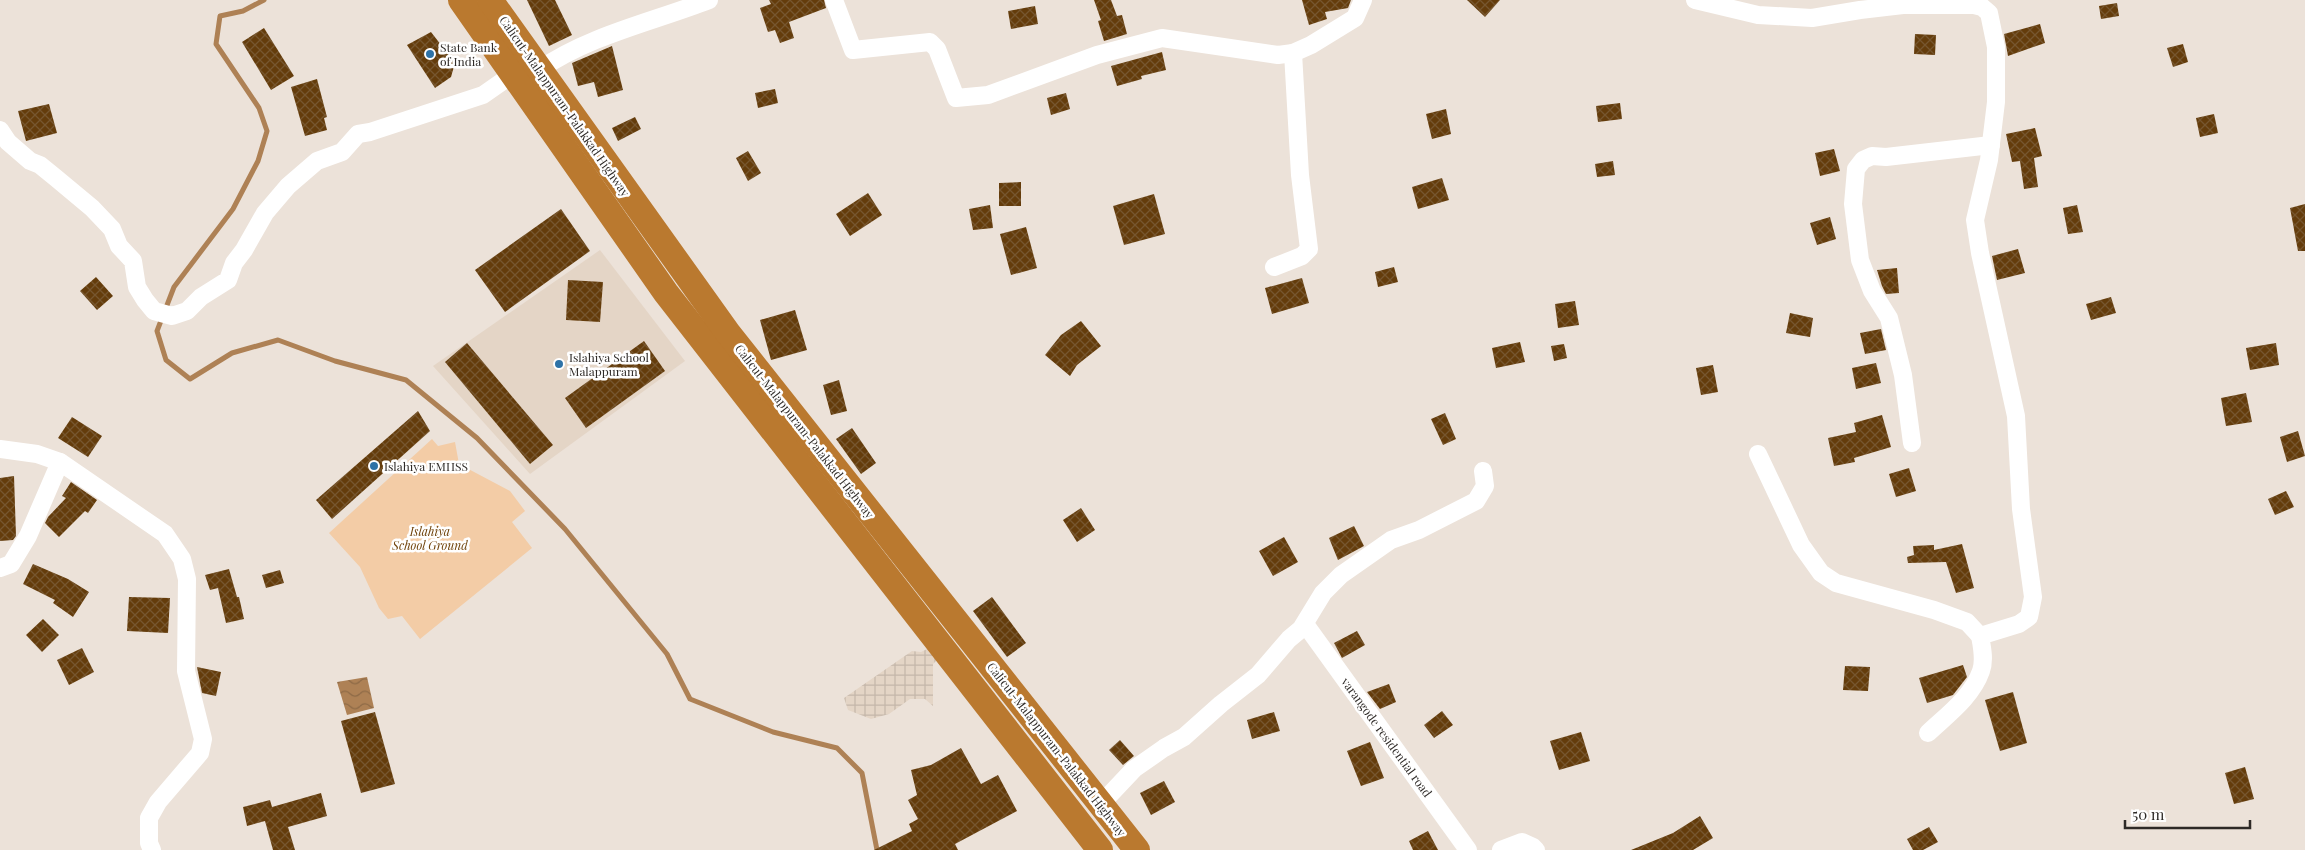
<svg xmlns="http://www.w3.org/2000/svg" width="2305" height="850" font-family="'Playfair Display',serif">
  <defs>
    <pattern id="industrial-grid" width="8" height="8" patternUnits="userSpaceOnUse" patternTransform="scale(1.25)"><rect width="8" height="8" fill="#e4d5c6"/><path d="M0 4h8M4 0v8" fill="none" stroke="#c4b7aa"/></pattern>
    <pattern id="water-waves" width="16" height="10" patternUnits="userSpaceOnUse" patternTransform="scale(1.25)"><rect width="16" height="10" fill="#ae8155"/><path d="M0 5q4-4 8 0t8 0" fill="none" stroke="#8e6a46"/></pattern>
    <pattern id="building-cross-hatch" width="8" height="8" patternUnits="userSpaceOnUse" patternTransform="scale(1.25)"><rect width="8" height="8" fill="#643c0b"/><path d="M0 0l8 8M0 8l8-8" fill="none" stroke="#76562f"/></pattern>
  </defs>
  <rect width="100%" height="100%" fill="#ece2d9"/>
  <polygon fill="#e4d5c6" points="600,250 685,361 530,474 433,366"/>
  <polygon fill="url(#industrial-grid)" points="935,645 941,656 933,664 933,706 925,699 910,699 889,714 871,719 848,710 844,698 912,651 921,652"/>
  <polygon fill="#f3cca6" points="432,439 438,446 455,442 459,464 510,491 525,511 512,522 532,548 420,639 402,616 388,619 379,608 360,567 329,533"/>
  <polygon fill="url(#water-waves)" points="367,677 374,708 347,715 337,682"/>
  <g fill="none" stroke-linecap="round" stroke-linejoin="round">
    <polyline stroke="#ae8155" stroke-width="5" points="264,0 243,11 220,16 216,44 259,108 267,131 258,161 233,209 174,287 157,331 166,360 190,379 232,353 278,340 335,361 406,380 477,438 565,529 667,654 690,699 773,732 837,748 862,773 877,850"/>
  </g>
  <g fill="url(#building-cross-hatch)">
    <polygon points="527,0 555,0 572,35 549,46"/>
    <polygon points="769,0 824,0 826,8 789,22 794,38 780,43 775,30 768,32 760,8 771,4"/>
    <polygon points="1094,0 1111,0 1117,16 1122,15 1127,34 1104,41 1098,21 1101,20"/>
    <polygon points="1302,0 1351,0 1348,8 1325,12 1327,19 1309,25"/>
    <polygon points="1467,0 1500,0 1485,17"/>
    <polygon points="2117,3 2119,16 2101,19 2099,6"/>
    <polygon points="1035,6 1038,24 1011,29 1008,11"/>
    <polygon points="2040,24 2045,43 2008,56 2004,34"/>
    <polygon points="264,28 294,76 271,90 242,42"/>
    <polygon points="431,32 455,63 451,77 435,88 407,45"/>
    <polygon points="1915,34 1936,35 1935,55 1914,54"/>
    <polygon points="2183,44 2188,62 2173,67 2167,48"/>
    <polygon points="612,46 623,90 598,97 594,82 578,86 572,63"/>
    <polygon points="1162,52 1166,70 1141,76 1142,79 1117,86 1111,66"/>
    <polygon points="317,79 327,117 324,118 327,130 305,136 291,87"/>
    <polygon points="775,89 778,103 758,108 755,93"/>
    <polygon points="1066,93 1070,109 1051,115 1047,98"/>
    <polygon points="1620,103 1622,119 1598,122 1596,106"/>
    <polygon points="49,104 57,133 26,141 18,111"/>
    <polygon points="1446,109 1451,134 1432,139 1426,114"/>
    <polygon points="2214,114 2218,133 2200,137 2196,118"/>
    <polygon points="635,117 641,129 618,141 612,128"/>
    <polygon points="2035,128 2042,156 2034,158 2038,187 2024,189 2020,161 2012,162 2006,134"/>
    <polygon points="1834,149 1840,171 1820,176 1815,153"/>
    <polygon points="748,151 761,173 748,181 736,158"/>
    <polygon points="1613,161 1615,175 1597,177 1595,164"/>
    <polygon points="1442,178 1449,200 1418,209 1412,187"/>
    <polygon points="1021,182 1021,206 999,206 999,183"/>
    <polygon points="868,193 882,215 850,236 836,214"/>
    <polygon points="1154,194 1165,234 1124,245 1113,206"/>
    <polygon points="2305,204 2305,251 2298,251 2290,208"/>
    <polygon points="990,205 993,228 973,230 969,209"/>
    <polygon points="2077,205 2083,232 2068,234 2063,208"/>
    <polygon points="561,209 590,251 505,312 475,270"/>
    <polygon points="1830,217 1836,239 1817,245 1810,223"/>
    <polygon points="1026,227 1037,268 1011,275 1000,234"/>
    <polygon points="2018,249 2025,273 1997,280 1992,256"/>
    <polygon points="1394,267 1398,282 1378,287 1375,272"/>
    <polygon points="1897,268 1899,293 1886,294 1882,286 1877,270"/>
    <polygon points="96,277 113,296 97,310 80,291"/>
    <polygon points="1302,278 1309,303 1272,314 1265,288"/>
    <polygon points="568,280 603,282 600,322 566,320"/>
    <polygon points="2111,297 2116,313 2091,320 2086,304"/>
    <polygon points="1575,301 1579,325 1558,328 1555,304"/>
    <polygon points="795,310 807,350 771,360 760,320"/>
    <polygon points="1790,313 1813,318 1810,337 1786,333"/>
    <polygon points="1081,321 1101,346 1077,365 1070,376 1045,355 1061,335"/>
    <polygon points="1881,329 1886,350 1865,354 1860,333"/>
    <polygon points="644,341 665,371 586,428 565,398"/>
    <polygon points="1520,342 1525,362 1496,368 1492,348"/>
    <polygon points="467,343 553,445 530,464 445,362"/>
    <polygon points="2276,343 2279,365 2250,370 2246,348"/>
    <polygon points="1564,344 1567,358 1554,361 1551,346"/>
    <polygon points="1876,363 1881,383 1856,389 1852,368"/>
    <polygon points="1713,365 1718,392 1701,395 1696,368"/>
    <polygon points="839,380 847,411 831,415 823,385"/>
    <polygon points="2246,393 2252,422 2226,426 2221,398"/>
    <polygon points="418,411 430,431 332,519 316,500"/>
    <polygon points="1445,413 1456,439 1443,445 1431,419"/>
    <polygon points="1882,415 1891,447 1854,458 1855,462 1834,466 1828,438 1856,432 1854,423"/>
    <polygon points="72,417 102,436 88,457 58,438"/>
    <polygon points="852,428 876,463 861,474 836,439"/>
    <polygon points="2298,431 2305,456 2287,462 2280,437"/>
    <polygon points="1909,468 1916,491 1896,497 1889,474"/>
    <polygon points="14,476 16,536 13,540 0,541 0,478"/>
    <polygon points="71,482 97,500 88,513 85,511 59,537 45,523 48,517 66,498 62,496"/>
    <polygon points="2286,491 2294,507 2275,515 2268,499"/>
    <polygon points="1081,508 1095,530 1077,542 1063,520"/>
    <polygon points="1354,526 1364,546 1338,560 1329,538"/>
    <polygon points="1284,537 1298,562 1273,576 1259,551"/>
    <polygon points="1962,544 1974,588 1956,593 1946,562 1908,563 1907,557 1914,555 1913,546 1934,545 1934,550"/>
    <polygon points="33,564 68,579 89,592 73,617 53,603 55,600 23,584"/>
    <polygon points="229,569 237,597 239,597 244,619 226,623 218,588 210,590 205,575"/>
    <polygon points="280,570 284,583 266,588 262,575"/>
    <polygon points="129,597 170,598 168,633 127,631"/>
    <polygon points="992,597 1026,643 1007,657 973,611"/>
    <polygon points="43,619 59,635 42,652 26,635"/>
    <polygon points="1357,631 1365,645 1342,658 1334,643"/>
    <polygon points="82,648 94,672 69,685 57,660"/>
    <polygon points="1963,665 1967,677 1953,695 1927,703 1919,678"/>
    <polygon points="1845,666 1870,667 1868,691 1843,690"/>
    <polygon points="197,667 221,672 216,696 202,693"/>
    <polygon points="1389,684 1396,702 1380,709 1367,692"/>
    <polygon points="2013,692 2027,743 2000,751 1985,700"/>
    <polygon points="1442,711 1453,725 1434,738 1424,725"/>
    <polygon points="375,712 395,784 361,793 341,721"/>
    <polygon points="1274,712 1280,731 1252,739 1247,720"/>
    <polygon points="1581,732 1590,761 1559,770 1550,741"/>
    <polygon points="1120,740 1134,756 1123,765 1109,750"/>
    <polygon points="1370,742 1384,778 1361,786 1347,751"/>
    <polygon points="961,748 981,784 998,775 1017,811 955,844 958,850 874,850 912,831 909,824 918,819 908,800 917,795 911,770 931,765"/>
    <polygon points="2245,767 2254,799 2234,804 2225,773"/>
    <polygon points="1164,781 1175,802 1151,815 1140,793"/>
    <polygon points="321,793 327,816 288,827 295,850 273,850 265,821 247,826 243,807 270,800 272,807"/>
    <polygon points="1700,816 1713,838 1693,850 1631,850 1673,833"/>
    <polygon points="1929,827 1938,842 1923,850 1913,850 1907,839"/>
    <polygon points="1428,831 1438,850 1413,850 1409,841"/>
  </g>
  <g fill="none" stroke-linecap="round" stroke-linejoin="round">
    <g stroke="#fff" stroke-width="18">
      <polyline points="834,0 853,50 930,42 937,49 956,98 988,95 1097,55 1162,38 1278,55 1293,53 1311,45 1355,18 1363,0"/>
      <path d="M1695 0 1758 15 1812 18 1860 10 1903 5H1974L1982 7 1989 13 1996 47V102L1989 160 1975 220 1980 253 2016 416 2021 509 2033 597 2029 617 2019 624 1980 636C1982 647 1985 660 1981 671 1972 697 1947 715 1928 733"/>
      <path d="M539 70C590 35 652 22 709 0"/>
      <polyline points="0,130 8,142 30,161 40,165 56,178 92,208 112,229 119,246 133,261 137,287 145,300 154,311 172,316 187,311 201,297 228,280 234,263 244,250 265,213 288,186 317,161 342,152 358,134 370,132 483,95 513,74"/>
      <polyline points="1274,267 1302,256 1309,249 1300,175 1293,53"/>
      <polyline points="1912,443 1903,375 1889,318 1872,291 1860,260 1853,204 1856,169 1863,160 1872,156 1886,157 1991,145"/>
      <polyline points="0,449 37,454 60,462 165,534 182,559 187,579 186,671 203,739 200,753 158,802 149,818 149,843 152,850"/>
      <polyline points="1758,454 1801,545 1821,573 1836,583 1934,610 1967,622 1980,636"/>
      <polyline points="0,568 11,564 28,536 60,462"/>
      <polyline points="1305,624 1468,850"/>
      <polyline points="1101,804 1134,769 1164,748 1184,737 1221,704 1258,675 1289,639 1301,629 1323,593 1341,575 1391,540 1419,530 1476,501 1485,486 1483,471"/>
      <polyline points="1501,850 1522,842 1533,847 1536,850"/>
    </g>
    <g stroke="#ba792f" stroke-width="26">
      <polyline points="461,0 666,293 1100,850"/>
      <polyline points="490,0 728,333 1137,850"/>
    </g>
  </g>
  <g fill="#2d72a7" stroke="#fff" stroke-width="2">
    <circle cx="430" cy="54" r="5"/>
    <circle cx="559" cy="364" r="5"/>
    <circle cx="374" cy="466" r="5"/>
  </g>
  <g text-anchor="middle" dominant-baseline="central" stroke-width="5" stroke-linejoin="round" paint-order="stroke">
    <g font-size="12" fill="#2e2a27" stroke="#fff" text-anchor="start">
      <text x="440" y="47">State Bank<tspan x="440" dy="14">of India</tspan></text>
      <text x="569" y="357">Islahiya School<tspan x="569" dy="14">Malappuram</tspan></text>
      <text x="384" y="466">Islahiya EMHSS</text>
    </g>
    <g font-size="12" fill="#2e2a27" stroke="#fff">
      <text transform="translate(565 106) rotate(55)">Calicut-Malappuram-Palakkad Highway</text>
      <text transform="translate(805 431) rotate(52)">Calicut-Malappuram-Palakkad Highway</text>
      <text transform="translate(1387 737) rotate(54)">varangode residential road</text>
      <text transform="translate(1057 749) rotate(52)">Calicut-Malappuram-Palakkad Highway</text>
    </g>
    <g font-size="12" font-style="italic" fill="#70430b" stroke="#fff">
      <text x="430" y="531">Islahiya<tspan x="430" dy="14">School Ground</tspan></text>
    </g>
  </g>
  <path d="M2125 820v8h125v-8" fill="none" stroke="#2e2a27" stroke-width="2.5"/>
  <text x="2132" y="820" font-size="15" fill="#2e2a27" stroke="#ffffff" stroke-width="4" paint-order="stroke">50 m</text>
</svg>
